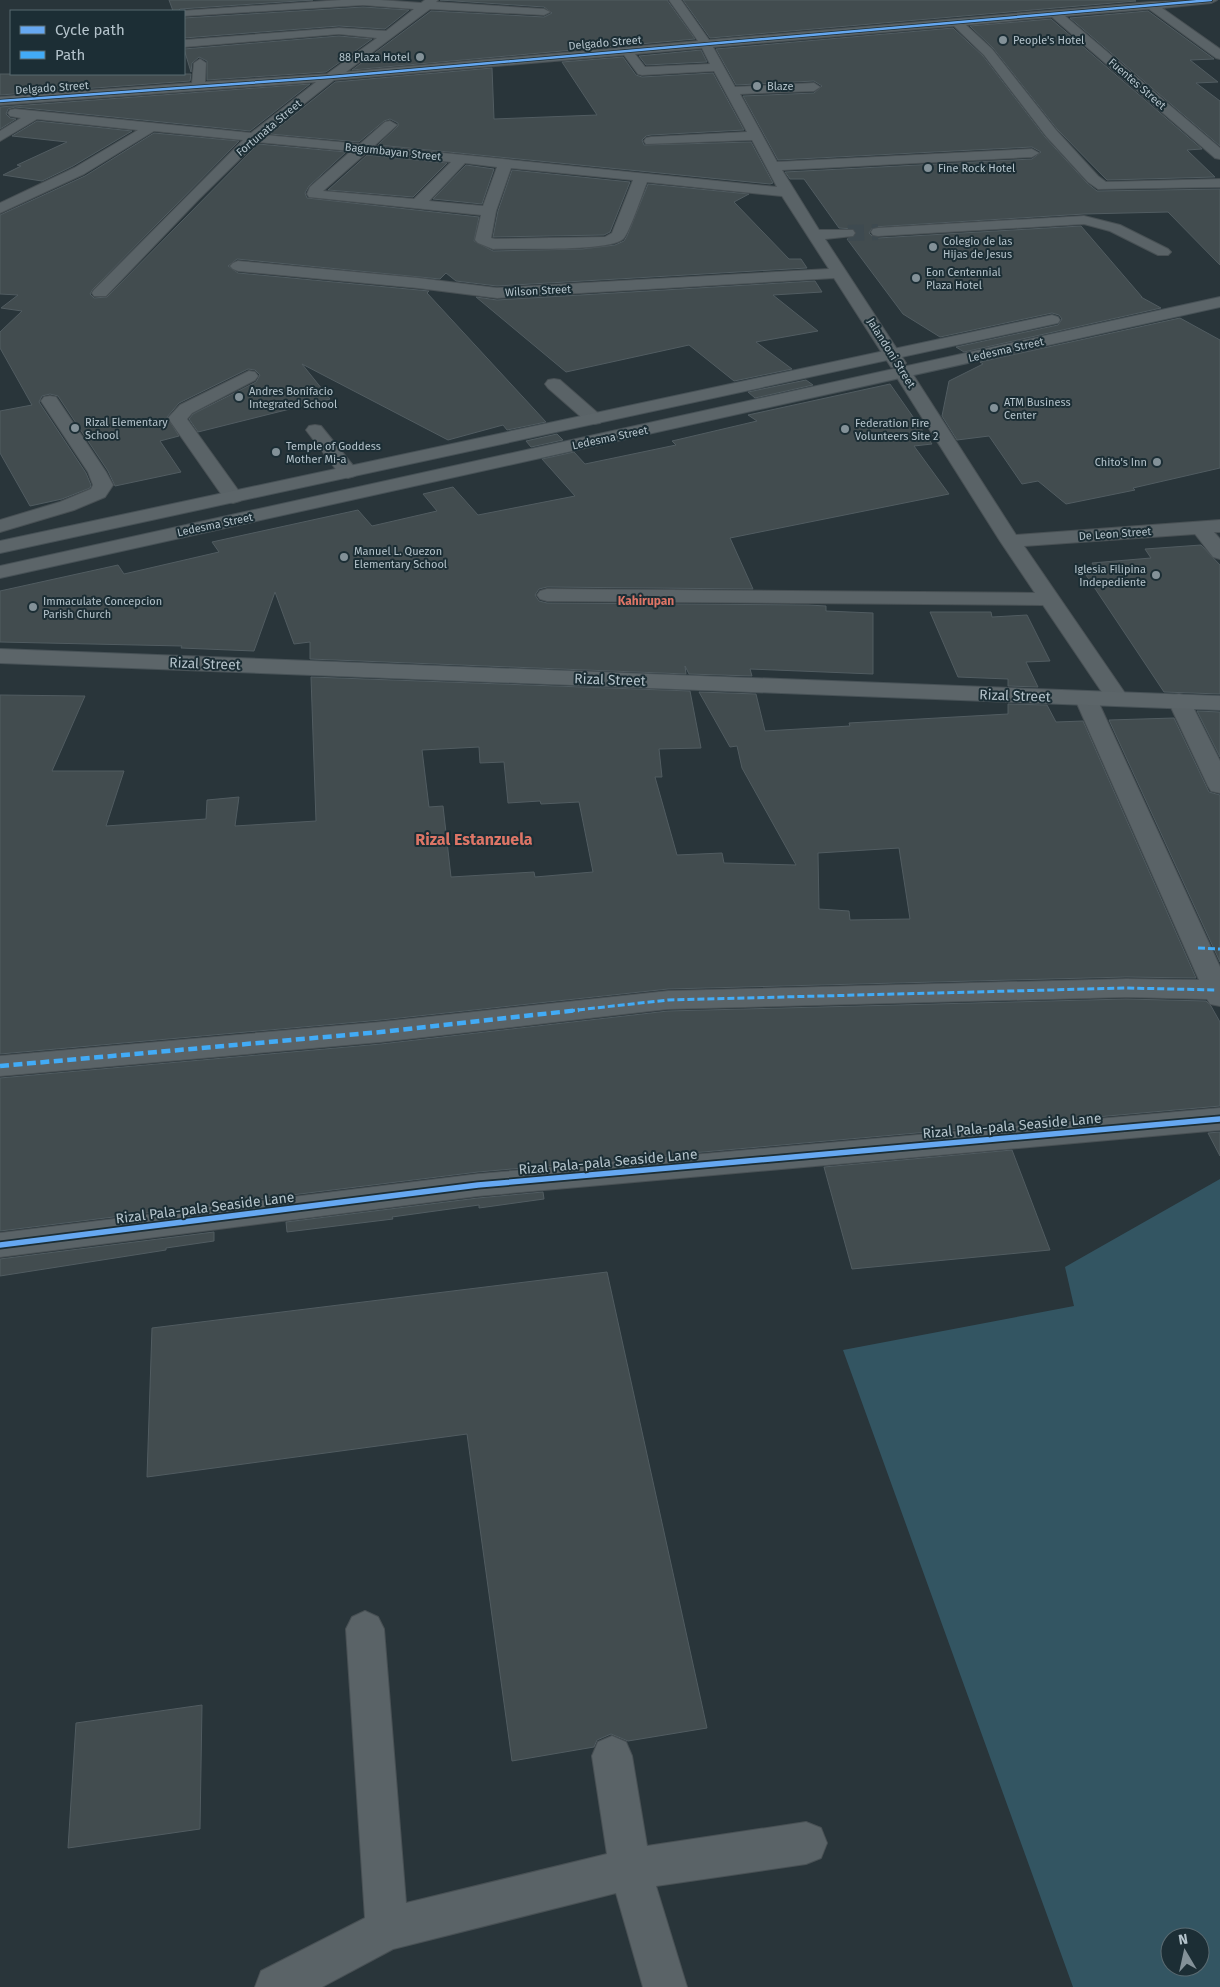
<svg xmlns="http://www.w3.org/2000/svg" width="1220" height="1987" font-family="'Fira Sans',sans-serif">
  <rect width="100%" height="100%" fill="#29353a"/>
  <path fill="#335562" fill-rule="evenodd" d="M1220 1179V1987H1073L843 1350 1074 1306 1065 1267ZM1170 1937H1200V1967H1170Z"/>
  <g fill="#424c4f" stroke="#515c61" fill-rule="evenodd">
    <polygon points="169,0 313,0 180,9 178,11 173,11"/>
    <polygon points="440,0 667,0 695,39 352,70 431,11 544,17 552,13 544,7"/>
    <polygon points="683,0 1134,0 1136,1 710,38"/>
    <polygon points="363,7 409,10 385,29 339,26 184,38 184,18"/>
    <polygon points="1148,11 1214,59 1190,60 1218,82 1196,83 1220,101 1220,146 1070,18"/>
    <polygon points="1051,19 1202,149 1187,150 1215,177 1107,180 1057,129 993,48 970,26"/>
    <polygon points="953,28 983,56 1045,137 1087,183 1097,191 1220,189 1220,265 1168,212 1084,214 873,227 869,233 873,237 878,238 1081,226 1142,297 1141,297 1161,308 964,352 956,347 1058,325 1062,319 1059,315 1052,313 940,337 903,314 847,239 855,237 857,234 855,229 839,228 804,179 790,179 785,172 1032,159 1041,152 1032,147 778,160 743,96 814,93 822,86 814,81 736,85 716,49"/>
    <polygon points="339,36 372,39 326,72 207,80 207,61 199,57 192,63 191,72 184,49"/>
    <polygon points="701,50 707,62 646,65 639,56"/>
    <polygon points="623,57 636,75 642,77 713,73 744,130 651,135 646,136 642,140 644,145 751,142 773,183 770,184 378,145 398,126 398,123 390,119 384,121 359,142 270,134 335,82 492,68 494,119 597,115 562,62"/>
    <polygon points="0,74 191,74 190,81 0,95"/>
    <polygon points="310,84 250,131 15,107 8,109 6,114 10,118 16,119 0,129 0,107"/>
    <polygon points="37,121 132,131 73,166 42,181 3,175 21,166 17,165 67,142 12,136"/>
    <polygon points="154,133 239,141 93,289 90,294 94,298 107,297 258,144 346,152 309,186 305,193 307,198 479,217 474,241 493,251 582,249 615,245 624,241 627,236 648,184 749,194 734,202 789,259 801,259 807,268 497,286 456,281 446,273 440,279 237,259 228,266 238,273 429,291 427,293 546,422 507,430 503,425 448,440 302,364 330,399 198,432 189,419 193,414 256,382 260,375 255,370 248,369 179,403 167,417 179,436 160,441 181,472 115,486 108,471 58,396 50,394 42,396 39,402 86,473 91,485 90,488 62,499 30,506 0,453 0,411 32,405 0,348 0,332 22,311 1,308 18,295 0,294 0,215 85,176"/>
    <polygon points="367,155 447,163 413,197 328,190"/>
    <polygon points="466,165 494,169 482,204 433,199"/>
    <polygon points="512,170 630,182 610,232 604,235 493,237 498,211"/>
    <polygon points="815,281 822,292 773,295 818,331 756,342 792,369 734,381 689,345 566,372 476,297 497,300"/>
    <polygon points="1180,318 1220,340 1220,468 1133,488 1135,490 1066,504 1038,481 1022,484 989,436 957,440 942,416 949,381 983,364 980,362"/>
    <polygon points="806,380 813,385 755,398 748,392"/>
    <polygon points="890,384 932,444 914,446 949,494 730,538 753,589 547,587 539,589 535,595 539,601 547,603 808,605 826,606 826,611 873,613 873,674 750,669 752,676 689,674 685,666 686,674 310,659 310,642 294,644 275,592 254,651 181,648 182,646 0,642 0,591 118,565 124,574 219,552 212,542 358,510 372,526 437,511 423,494 453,487 478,515 575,496 542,459 574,452 585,464 676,445 672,441 757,421 748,415"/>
    <polygon points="557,434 563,440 531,447 526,441"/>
    <polygon points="1201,545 1220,565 1220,694 1164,692 1086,575 1099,574 1092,563 1151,558 1145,549"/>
    <polygon points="930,612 991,612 992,617 1027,615 1050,661 1026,662 1038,687 1008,686 1008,679 958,677"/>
    <path d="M311 677 690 691 701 748 659 749 662 777H655L677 855 722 853 724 863 796 865 742 768 737 746 730 747 699 692 756 694 765 731 850 726 849 723 1008 714V704L1047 705 1056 722 1083 721 1196 978 1126 977 668 989 381 1020 0 1054V695L85 696 52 771H124L106 826 206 819 207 800 239 797 235 826 316 821ZM479 747 480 763 504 762 508 803 540 801 541 804 579 802 593 872 535 877 534 872 451 877 443 806 429 807 422 750ZM899 848 910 919 850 920 849 911 819 909 818 853Z"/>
    <polygon points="1197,711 1220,712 1220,757"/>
    <polygon points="1174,718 1209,792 1220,795 1220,962 1109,720"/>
    <polygon points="1126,999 1206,1001 1211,1006 1220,1022 1220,1106 478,1172 0,1231 0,1078 381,1044 668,1011"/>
    <polygon points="1220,1132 1220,1156 1208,1133"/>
    <polygon points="1012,1150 1050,1250 852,1269 824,1167"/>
    <polygon points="543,1192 544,1199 479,1208 479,1205 392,1217 393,1219 287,1232 286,1222 478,1198"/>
    <polygon points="214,1232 214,1241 166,1248 166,1250 0,1276 0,1259"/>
    <polygon points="607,1272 707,1728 628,1741 611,1734 597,1740 594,1747 512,1761 467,1434 147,1477 152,1328"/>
    <polygon points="202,1705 200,1829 68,1848 76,1723"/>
  </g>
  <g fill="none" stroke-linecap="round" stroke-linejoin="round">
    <polyline stroke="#3e4a50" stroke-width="16" stroke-dasharray="16 8" stroke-linecap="butt" points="848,233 878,232"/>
    <g stroke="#485054" stroke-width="2">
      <g id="minor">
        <path d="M341 0H380L421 3 425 0H438L436 2 544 9 550 12 544 15 430 9 346 72 698 41 669 0H681L709 40 1151 2 1217 0 1211 3 1162 8 1220 49V59L1216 58 1149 9 1065 16 1220 148V159L1215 158 1052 17 966 25 992 49 1056 130 1098 176 1106 182 1220 179V187L1098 189 1088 182 1046 136 984 55 954 26 713 47 735 87 814 83 820 87 814 91 740 94 777 162 1032 149 1039 153 1032 157 782 170 819 230H853L855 233 853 236 825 239 906 363 903 367 897 368 891 367 834 278 497 298 418 288 238 271 233 269 230 266 233 263 238 261 418 278 497 288 829 269 782 196 647 182C643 192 629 234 623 239 609 252 516 248 493 249L478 243 475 240 481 215 309 197 307 194 310 187 351 151 257 142 199 199 106 296H94L92 293 94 290 243 140 154 131 84 174 0 213V203L74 168 138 130 37 119 0 141V131L21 118 10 116 8 113 10 110 15 109 251 133 316 82 0 105V97L192 83 194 63 200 59 206 63 205 82 327 74 377 38 339 34 184 47V40L339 28 386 31 414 9 363 5 184 16V11H180ZM702 48 710 64 645 67 635 54ZM624 55 638 74 642 75 714 71 747 132 651 137 646 138 644 141 646 144 752 140 777 187 374 146 397 125 390 121 385 122 360 144 265 135 334 80ZM366 153 451 162 414 199 323 191ZM465 163 497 167 483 206 429 201ZM511 168 633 180 612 233 605 237 495 239 491 238 496 211Z"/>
        <polygon points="1084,216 1120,225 1168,249 1171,252 1168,255 1158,255 1110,231 1084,224 878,236 873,235 871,232 873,229 878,228"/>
        <polygon points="903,368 909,369 912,373 1016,535 1220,520 1220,532 1214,532 1220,539 1220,559 1213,557 1195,534 1024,546 1129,699 1126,704 1118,706 1110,704 1043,605 547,601 540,599 537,595 540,591 547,589 1035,593 1000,541 894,373 897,369"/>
        <polygon points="249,371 255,372 258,376 255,380 192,413 187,419 243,497 240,501 233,503 226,501 168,418 180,405"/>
        <polygon points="554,379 560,380 600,415 603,419 600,423 594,424 588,423 548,388 545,384 548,380"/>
        <polygon points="50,396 56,397 106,472 113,485 105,497 74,510 0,532 0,520 60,502 91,489 93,485 88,472 41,401 44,397"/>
        <polygon points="315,425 321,426 355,468 357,472 355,476 348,478 341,476 309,434 306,430 309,426"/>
        <polygon points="1086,692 1094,694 1097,699 1220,967 1220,1006 1210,1004 1207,999 1126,997 668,1009 381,1042 0,1076 0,1056 381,1022 668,991 1126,979 1199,980 1075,699 1078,694"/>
        <polygon points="1179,694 1187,696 1190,701 1220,761 1220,793 1211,791 1208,786 1168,701 1171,696"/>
        <polygon points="1220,1108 1220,1130 478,1196 0,1257 0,1233 478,1174"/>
        <polygon points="365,1611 378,1617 384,1629 406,1903 607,1854 592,1756 598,1742 612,1736 626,1742 632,1756 647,1846 806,1822 821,1828 827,1843 821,1858 806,1864 656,1886 687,1987 643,1987 616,1893 393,1949 322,1987 255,1987 261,1971 365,1918 346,1629 352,1617"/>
      </g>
    </g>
    <g stroke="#475156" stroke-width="2">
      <g id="major">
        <polygon points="1220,297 1220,307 0,578 0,566"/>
        <polygon points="1052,315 1058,317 1060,320 1058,323 0,553 0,541"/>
        <polygon points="0,649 1220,696 1220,710 0,663"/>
      </g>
    </g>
    <use href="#minor" fill="#5a6367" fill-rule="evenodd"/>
    <use href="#major" fill="#5c6569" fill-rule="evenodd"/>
    <g stroke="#42abf6" stroke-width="3" stroke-dasharray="7 3" stroke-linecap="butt">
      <polyline points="1198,948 1220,949"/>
      <polyline points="568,1011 668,1000 1126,988 1217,990"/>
    </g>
    <polyline stroke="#42abf6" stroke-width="4.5" stroke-dasharray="9 4.5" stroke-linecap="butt" points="0,1066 381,1032 579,1010"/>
    <g stroke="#1c2e35" stroke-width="4">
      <polyline id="cycleway-far1" points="0,101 331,77 1211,0"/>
    </g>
    <g stroke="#1c2e35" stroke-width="9">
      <polyline id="cycleway" points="0,1245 478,1185 1220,1119"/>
    </g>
    <use href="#cycleway-far1" stroke="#66a8f1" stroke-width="2.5"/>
    <use href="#cycleway" stroke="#66a8f1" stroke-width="5.5"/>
  </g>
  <g fill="#839198" stroke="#1c2e35" stroke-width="2">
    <circle cx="1003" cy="40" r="5"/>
    <circle cx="420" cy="57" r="5"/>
    <circle cx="757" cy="86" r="5"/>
    <circle cx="928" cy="168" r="5"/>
    <circle cx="933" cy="247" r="5"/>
    <circle cx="916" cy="278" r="5"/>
    <circle cx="239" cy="397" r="5"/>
    <circle cx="994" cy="408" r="5"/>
    <circle cx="75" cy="428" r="5"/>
    <circle cx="845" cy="429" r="5"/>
    <circle cx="276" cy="452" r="5"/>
    <circle cx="1157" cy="462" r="5"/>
    <circle cx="344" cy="557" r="5"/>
    <circle cx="1156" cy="575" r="5"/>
    <circle cx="33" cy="607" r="5"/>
  </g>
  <g text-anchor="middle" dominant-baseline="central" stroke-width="4" stroke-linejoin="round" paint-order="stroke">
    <g font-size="11" fill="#b4c3cb" stroke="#1c2e35" text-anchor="start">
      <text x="1013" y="40">People's Hotel</text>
      <text x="410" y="57" text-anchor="end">88 Plaza Hotel</text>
      <text x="767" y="86">Blaze</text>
      <text x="938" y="168">Fine Rock Hotel</text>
      <text x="943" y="241">Colegio de las<tspan x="943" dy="13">Hijas de Jesus</tspan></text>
      <text x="926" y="272">Eon Centennial<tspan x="926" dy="13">Plaza Hotel</tspan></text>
      <text x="249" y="391">Andres Bonifacio<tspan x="249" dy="13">Integrated School</tspan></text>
      <text x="1004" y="402">ATM Business<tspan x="1004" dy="13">Center</tspan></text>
      <text x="85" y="422">Rizal Elementary<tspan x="85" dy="13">School</tspan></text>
      <text x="855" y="423">Federation Fire<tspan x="855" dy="13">Volunteers Site 2</tspan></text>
      <text x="286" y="446">Temple of Goddess<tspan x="286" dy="13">Mother Mi-a</tspan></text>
      <text x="1147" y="462" text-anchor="end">Chito's Inn</text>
      <text x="354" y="551">Manuel L. Quezon<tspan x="354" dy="13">Elementary School</tspan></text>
      <text x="1146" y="569" text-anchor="end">Iglesia Filipina<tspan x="1146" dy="13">Indepediente</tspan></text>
      <text x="43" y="601">Immaculate Concepcion<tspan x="43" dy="13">Parish Church</tspan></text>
    </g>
    <g font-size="11" fill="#b4c3cb" stroke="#1c2e35">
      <text transform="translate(605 43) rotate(-5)">Delgado Street</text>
      <text transform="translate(1137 84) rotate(41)">Fuentes Street</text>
      <text transform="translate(52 88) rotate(-4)">Delgado Street</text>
      <text transform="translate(269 128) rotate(-40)">Fortunata Street</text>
      <text transform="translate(393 152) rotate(6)">Bagumbayan Street</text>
      <text transform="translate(538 291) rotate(-3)">Wilson Street</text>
      <text transform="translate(1006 350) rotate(-13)">Ledesma Street</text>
      <text transform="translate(891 353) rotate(58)">Jalandoni Street</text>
      <text transform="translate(610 438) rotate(-12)">Ledesma Street</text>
      <text transform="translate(215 525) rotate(-12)">Ledesma Street</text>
      <text transform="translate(1115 534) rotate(-4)">De Leon Street</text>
    </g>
    <g font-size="12" font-weight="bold" fill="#dd7566" stroke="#1c2e35">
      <text x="646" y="601">Kahirupan</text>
    </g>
    <g font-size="14" fill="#b4c3cb" stroke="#1c2e35">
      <text transform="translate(205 664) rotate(2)">Rizal Street</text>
      <text transform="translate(610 680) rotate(2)">Rizal Street</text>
      <text transform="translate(1015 696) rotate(2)">Rizal Street</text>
      <text transform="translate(1012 1126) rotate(-5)">Rizal Pala-pala Seaside Lane</text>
      <text transform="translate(608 1162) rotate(-5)">Rizal Pala-pala Seaside Lane</text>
      <text transform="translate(205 1208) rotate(-7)">Rizal Pala-pala Seaside Lane</text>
    </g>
    <g font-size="16" font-weight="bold" fill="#dd7566" stroke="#1c2e35">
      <text x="474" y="839">Rizal Estanzuela</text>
    </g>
  </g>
  <rect x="10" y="10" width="175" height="65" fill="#1c2e35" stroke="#596a71"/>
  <rect x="20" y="26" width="25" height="8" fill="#66a8f1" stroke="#596a71"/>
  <text x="55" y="35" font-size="15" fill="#b4c3cb">Cycle path</text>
  <rect x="20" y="51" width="25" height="8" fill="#42abf6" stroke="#596a71"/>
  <text x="55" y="60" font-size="15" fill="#b4c3cb">Path</text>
  <g transform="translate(1185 1952) rotate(351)"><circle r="24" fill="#1c2e35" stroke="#596a71"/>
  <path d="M0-4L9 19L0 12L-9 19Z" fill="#839198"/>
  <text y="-8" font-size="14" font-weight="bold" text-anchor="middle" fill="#b4c3cb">N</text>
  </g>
</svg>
